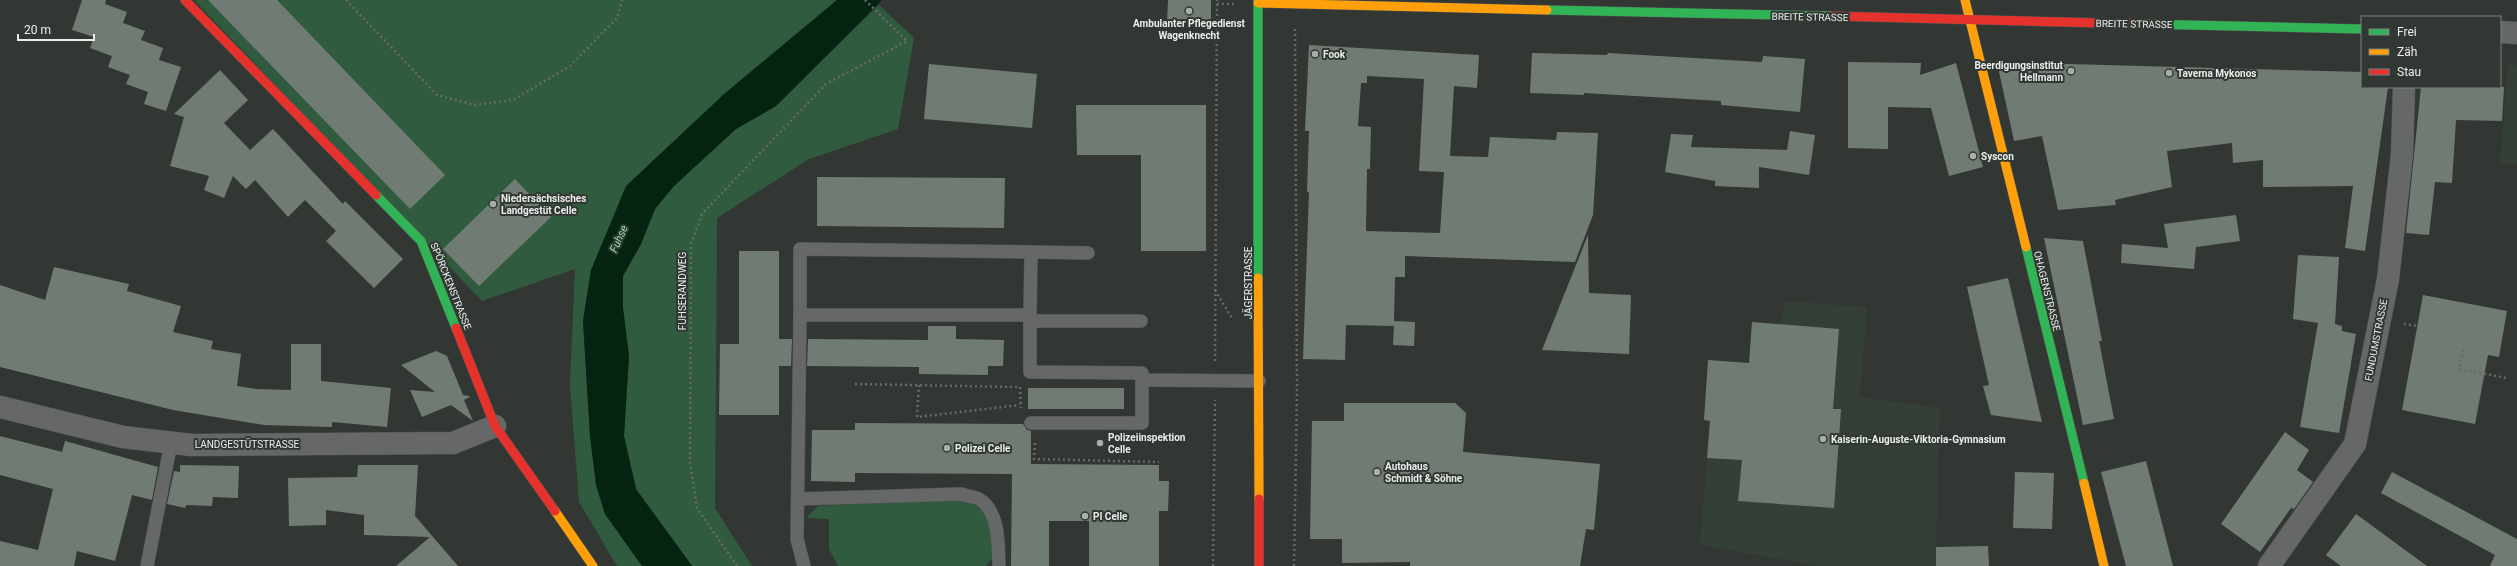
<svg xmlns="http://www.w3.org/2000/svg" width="2517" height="566" font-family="Roboto,sans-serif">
  <rect width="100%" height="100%" fill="#323734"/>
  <g fill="#343f37">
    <polygon points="2508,64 2517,65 2517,164 2500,163"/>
    <polygon points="1785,301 1867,307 1860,397 1940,408 1936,547 1988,546 1989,566 1818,566 1700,545 1710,421 1704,420 1708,360 1749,363 1782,325"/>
  </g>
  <g fill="#315b3f">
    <polygon points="194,0 837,0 723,95 591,270 583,321 590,436 596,485 605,514 642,566 617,566 579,502 570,384 575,269 482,301"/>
    <polygon points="879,5 914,38 898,129 809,159 717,218 715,508 752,566 692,566 636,489 624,436 629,356 623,308 623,276 641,244 655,209 674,186 736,129 776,106"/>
    <path d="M960 499C993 509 991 527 993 557L986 566H838L829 549V519L806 518 818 506Z"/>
  </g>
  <polygon fill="#042411" points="837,0 882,0 776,106 736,129 674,186 655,209 641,244 623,276 623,308 629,356 624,436 636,489 692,566 642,566 605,514 596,485 590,436 583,321 591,270 626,186 723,95"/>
  <g fill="#707c73" fill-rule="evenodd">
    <polygon points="82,0 106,0 105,4 127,12 123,23 145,31 141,40 163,48 159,60 181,67 166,111 144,104 148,92 126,84 130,75 108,67 112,56 90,48 94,37 72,30"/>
    <polygon points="208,0 277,0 445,175 410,209"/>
    <polygon points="1168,0 1211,0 1211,23 1167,22"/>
    <path d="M1309 45 1479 55 1477 88 1454 86 1450 156 1488 157 1490 137 1556 140 1557 132 1598 133 1593 215 1575 262 1405 256V277H1395L1394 321 1415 322 1414 346 1393 345 1394 326 1346 325 1345 360 1303 359 1309 192H1307L1309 131H1305ZM1367 76 1424 79 1419 171 1444 172 1440 233 1366 231 1367 169H1370L1371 127 1358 126 1361 83H1367Z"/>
    <polygon points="1532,53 1607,55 1608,53 1762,62 1763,56 1805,59 1800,112 1721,105 1721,101 1584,93 1584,95 1530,93"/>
    <polygon points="1848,62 1921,63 1920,75 1956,63 1983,167 1949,176 1931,108 1888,107 1888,149 1848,148"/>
    <polygon points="1997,62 2362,72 2362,87 2388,87 2365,251 2345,248 2353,186 2263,187 2263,160 2233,163 2232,143 2167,151 2172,187 2115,200 2116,205 2058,210 2042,136 2014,141"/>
    <polygon points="929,64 1037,74 1032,128 924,119"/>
    <polygon points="220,70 248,100 224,123 250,150 273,129 343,204 345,201 403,259 374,288 326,241 336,231 305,200 288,217 255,180 246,189 233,176 224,198 204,190 209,176 170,166 184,117 174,114"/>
    <polygon points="2421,87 2504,87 2502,121 2456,120 2452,183 2435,182 2429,235 2406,233"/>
    <polygon points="1076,105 1206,105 1206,251 1141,251 1141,155 1077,155"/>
    <polygon points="1790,131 1815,135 1809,175 1759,167 1759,188 1715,186 1715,181 1665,172 1671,134 1693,135 1691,147 1787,150"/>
    <polygon points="817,177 1005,178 1004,228 817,226"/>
    <polygon points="515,179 551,217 479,286 443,249"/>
    <polygon points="2236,215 2240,241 2196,247 2194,269 2121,263 2122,244 2168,248 2164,224"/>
    <polygon points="1588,235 1589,293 1631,295 1629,354 1542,350"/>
    <polygon points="2044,238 2083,241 2102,341 2099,341 2114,419 2083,425"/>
    <polygon points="739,251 779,251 779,339 792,339 791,366 779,366 779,415 719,415 720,344 739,344"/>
    <polygon points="2298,255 2339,257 2335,324 2342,326 2342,331 2356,334 2339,433 2300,427 2318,323 2293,319"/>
    <polygon points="54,267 129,284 127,291 181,306 173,332 213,341 211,349 241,354 237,386 256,389 291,390 291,344 321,344 321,381 391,388 387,427 332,422 332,427 264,425 173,410 0,367 0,285 45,300"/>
    <polygon points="2008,278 2042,422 1991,415 1983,386 1989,385 1967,287"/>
    <polygon points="2423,295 2507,311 2499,357 2488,355 2475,424 2402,410"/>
    <polygon points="1752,322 1839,329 1833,409 1841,409 1834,508 1738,501 1742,460 1707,458 1710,421 1704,420 1708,360 1749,363"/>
    <polygon points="928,326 956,326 956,339 1004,340 1003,366 988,366 988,375 919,374 919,367 807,366 808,339 928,340"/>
    <polygon points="436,351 447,356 463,395 469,396 470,397 464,400 473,421 451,405 422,417 410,390 435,392 401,365"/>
    <rect x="1028" y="388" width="96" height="21"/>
    <polygon points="1344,403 1455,403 1466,413 1463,452 1600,464 1594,530 1586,529 1580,566 1410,566 1410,562 1342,563 1342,539 1310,539 1312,421 1344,421"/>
    <polygon points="855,423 1023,424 1027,430 1031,431 1031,464 1159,465 1159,481 1169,481 1168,511 1159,511 1159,566 1089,566 1089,521 1049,521 1049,566 1011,566 1012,474 855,473 855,482 811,481 812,430 855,430"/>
    <polygon points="2285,432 2309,450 2297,470 2313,482 2294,509 2291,508 2260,552 2221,524"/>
    <polygon points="0,436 62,452 65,441 158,467 152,500 132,495 115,561 77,551 74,566 0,566 0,541 38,550 53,489 0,475"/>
    <polygon points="2146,461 2173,566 2126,566 2101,472"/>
    <polygon points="180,465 239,466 238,498 213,497 212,506 186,505 185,508 167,504 174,471 180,472"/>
    <polygon points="358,465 418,465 415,516 458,566 396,566 430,537 364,535 364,515 326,510 326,525 289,526 288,478 357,477"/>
    <polygon points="2015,472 2054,473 2052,529 2013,528"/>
    <polygon points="2392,472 2517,539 2517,566 2490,566 2495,555 2381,493"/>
    <polygon points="2356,514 2427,566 2341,566 2326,555"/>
    <polygon points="1988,546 1989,566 1936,566 1936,547"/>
  </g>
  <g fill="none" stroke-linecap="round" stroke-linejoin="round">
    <g stroke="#505452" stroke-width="14">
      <g id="lane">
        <polyline points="1031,252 1088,253"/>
        <polyline points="800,315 800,249 1031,252 1030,315"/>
        <polyline points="1030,321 1141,321"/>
        <polyline points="1031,423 1142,423 1142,380"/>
        <path d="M798 499 961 494C967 496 974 497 979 499 1000 512 998 545 999 566"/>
        <polyline points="147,566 171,443"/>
        <polyline points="804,566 797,539 800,315 1030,315 1030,372 1142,373 1142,380 1259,381"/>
      </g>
    </g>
    <g stroke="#505452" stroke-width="23">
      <g id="street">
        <polyline points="2500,32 2517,33"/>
        <polyline points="0,407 123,437 191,445 453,443 495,426"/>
        <polyline points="2269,566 2355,444 2388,279 2402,154 2404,87"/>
      </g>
    </g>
    <g stroke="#505452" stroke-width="10">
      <g id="fast">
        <polyline points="1258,0 1258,278"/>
        <polyline points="1547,10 1831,16"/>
        <polyline points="2143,24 2362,29"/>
        <polyline points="376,195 421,241 456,328"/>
        <polyline points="2026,247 2084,483"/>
      </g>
    </g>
    <g stroke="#505452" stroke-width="10">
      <g id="slow">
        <polyline points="1965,0 2026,247"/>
        <polyline points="1258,3 1547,10"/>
        <polyline points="1258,278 1259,499"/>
        <polyline points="2084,483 2104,566"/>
        <polyline points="555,511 593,566"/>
      </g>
    </g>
    <g stroke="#505452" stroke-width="10">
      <g id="jam">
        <polyline points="185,0 376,195"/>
        <polyline points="1831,16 2143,24"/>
        <polyline points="456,328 495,426 555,511"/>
        <polyline points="1259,499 1259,566"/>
      </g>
    </g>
    <g stroke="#676a68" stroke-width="2.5" stroke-dasharray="2 3" stroke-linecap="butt">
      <polyline points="346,0 437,95 475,105 513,100 570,66 617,18 622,0"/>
      <polyline points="1217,4 1234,4"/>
      <polyline points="1215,290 1233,320"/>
      <polyline points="2404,324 2417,326"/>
      <polyline points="2463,350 2459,369 2506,378"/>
      <polyline points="1215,361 1217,0"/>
      <polyline points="855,384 1017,387"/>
      <polyline points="919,385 917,417 1020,405"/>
      <polyline points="1020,387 1021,408"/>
      <polyline points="1035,443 1034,459 1159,462"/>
      <polyline points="737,566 697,508 690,463 691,244 702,214 826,84 907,41 865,0"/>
      <polyline points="1213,566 1215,400"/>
      <polyline points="1294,566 1297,393 1295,27"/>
    </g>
    <use href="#lane" stroke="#656866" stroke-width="13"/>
    <use href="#street" stroke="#656866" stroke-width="22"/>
    <use href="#fast" stroke="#30b455" stroke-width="9"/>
    <use href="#slow" stroke="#ff9f0a" stroke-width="9"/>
    <use href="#jam" stroke="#e5322d" stroke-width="9"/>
  </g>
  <g fill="#aaaeab" stroke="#313833" stroke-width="1.5">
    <circle cx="1189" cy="11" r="4"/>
    <circle cx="1315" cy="54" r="4"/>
    <circle cx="2071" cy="71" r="4"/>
    <circle cx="2169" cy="73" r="4"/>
    <circle cx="1973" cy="156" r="4"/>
    <circle cx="493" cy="204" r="4"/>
    <circle cx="1823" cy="439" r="4"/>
    <circle cx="1100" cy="443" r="4"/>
    <circle cx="947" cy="448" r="4"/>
    <circle cx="1377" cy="472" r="4"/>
    <circle cx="1085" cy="516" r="4"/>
  </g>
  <g text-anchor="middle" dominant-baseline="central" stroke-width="4" stroke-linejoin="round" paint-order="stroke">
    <g font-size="10" fill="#eaeeeb" stroke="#313833">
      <text transform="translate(1810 17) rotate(1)">BREITE STRASSE</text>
      <text transform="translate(2134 24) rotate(1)">BREITE STRASSE</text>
      <text transform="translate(1248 283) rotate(-90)">JÄGERSTRASSE</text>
      <text transform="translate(451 286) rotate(68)">SPÖRCKENSTRASSE</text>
      <text transform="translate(682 291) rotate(-90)">FUHSERANDWEG</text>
      <text transform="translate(2047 291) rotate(76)">OHAGENSTRASSE</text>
      <text transform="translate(2376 340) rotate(-79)">FUNDUMSTRASSE</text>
      <text x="247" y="444">LANDGESTÜTSTRASSE</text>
    </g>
    <g font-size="10" font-weight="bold" fill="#eaeeeb" stroke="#313833" text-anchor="start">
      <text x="1189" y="23" text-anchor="middle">Ambulanter Pflegedienst<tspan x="1189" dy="12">Wagenknecht</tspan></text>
      <text x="1323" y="54">Fook</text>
      <text x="2063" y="65" text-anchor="end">Beerdigungsinstitut<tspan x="2063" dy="12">Hellmann</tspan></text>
      <text x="2177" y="73">Taverna Mykonos</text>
      <text x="1981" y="156">Syscon</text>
      <text x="501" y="198">Niedersächsisches<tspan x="501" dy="12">Landgestüt Celle</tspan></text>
      <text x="1108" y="437">Polizeiinspektion<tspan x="1108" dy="12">Celle</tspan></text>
      <text x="1831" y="439">Kaiserin-Auguste-Viktoria-Gymnasium</text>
      <text x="955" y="448">Polizei Celle</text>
      <text x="1385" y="466">Autohaus<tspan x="1385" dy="12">Schmidt &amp; Söhne</tspan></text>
      <text x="1093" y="516">PI Celle</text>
    </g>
    <g font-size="11" font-style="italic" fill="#92dda9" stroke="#313833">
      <text transform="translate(619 239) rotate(-66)">Fuhse</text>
    </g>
  </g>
  <rect x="2361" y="16" width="140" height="72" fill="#313833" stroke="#7b817d"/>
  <rect x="2369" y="29" width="20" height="6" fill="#30b455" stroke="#7b817d"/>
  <text x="2397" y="36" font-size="12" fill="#eaeeeb">Frei</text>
  <rect x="2369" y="49" width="20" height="6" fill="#ff9f0a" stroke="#7b817d"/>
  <text x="2397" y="56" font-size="12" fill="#eaeeeb">Zäh</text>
  <rect x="2369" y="69" width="20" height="6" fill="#e5322d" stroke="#7b817d"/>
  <text x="2397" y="76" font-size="12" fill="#eaeeeb">Stau</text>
  <path d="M18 34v6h76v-6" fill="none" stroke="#eaeeeb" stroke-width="2"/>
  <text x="24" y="34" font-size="12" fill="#eaeeeb" stroke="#313833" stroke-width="3" paint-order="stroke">20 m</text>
</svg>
